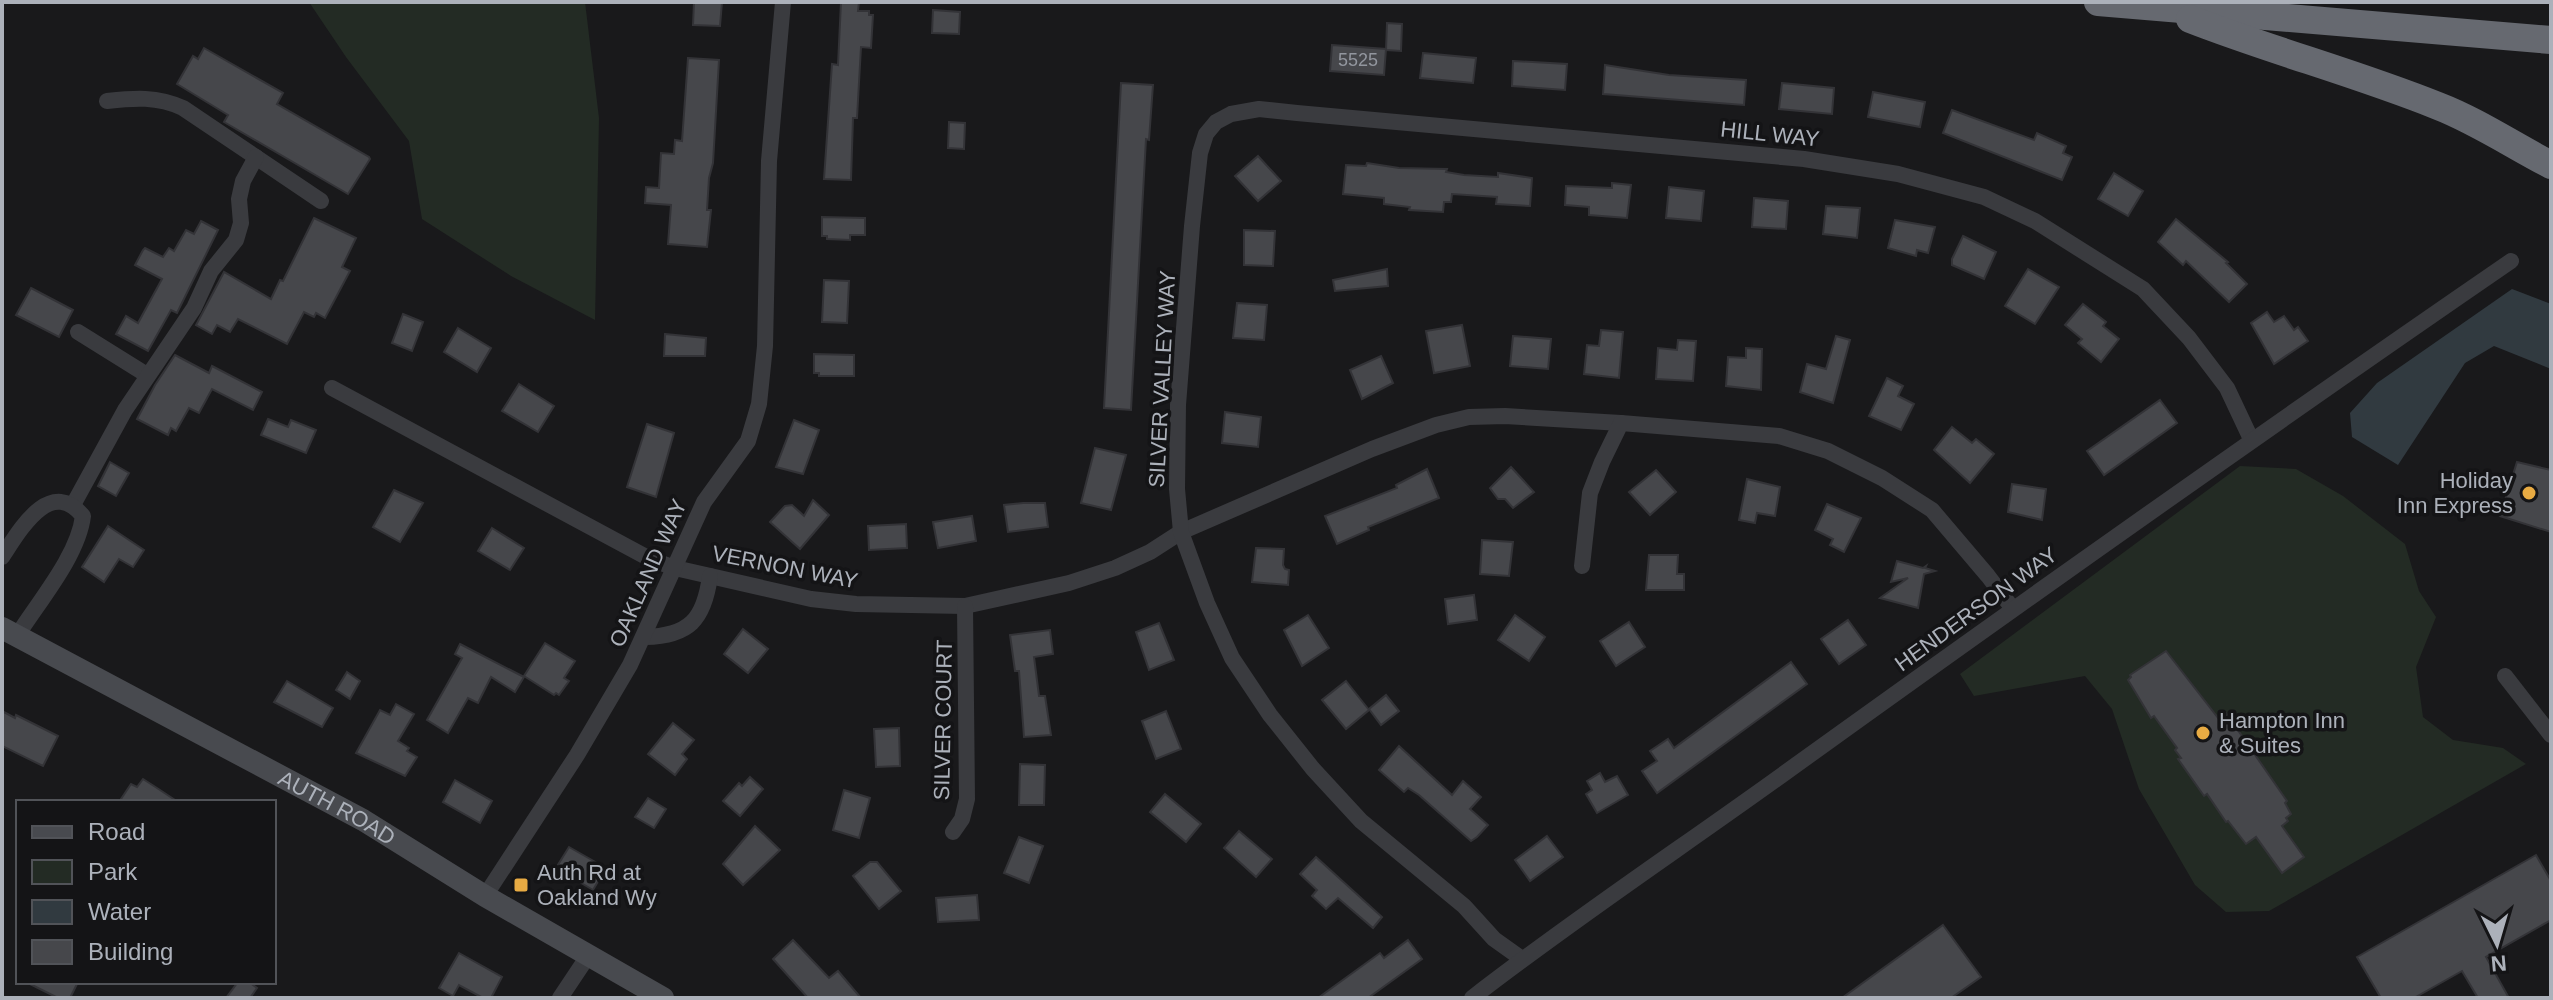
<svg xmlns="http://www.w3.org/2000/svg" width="2553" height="1000" font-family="Helvetica,sans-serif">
  <rect width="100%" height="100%" fill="#19191b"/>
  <g fill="#232b24">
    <polygon points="309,2 585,2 599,118 595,320 511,276 422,219 409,141 346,57"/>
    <polygon points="2240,466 2296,469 2343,496 2405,544 2419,591 2436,617 2416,667 2423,717 2453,740 2503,748 2526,764 2269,911 2226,912 2195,885 2139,789 2112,709 2085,676 1974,696 1960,674"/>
  </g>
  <polygon fill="#313a40" points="2512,289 2551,304 2551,369 2494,346 2465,363 2398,465 2352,437 2350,413 2377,383"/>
  <g fill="#46474b" stroke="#333337" stroke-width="2">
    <polygon points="694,2 722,2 720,26 693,25"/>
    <polygon points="841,2 859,2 858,11 869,11 869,15 873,15 871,48 861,47 857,118 853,118 851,180 824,179 832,64 838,65"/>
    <polygon points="933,10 960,12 959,34 932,33"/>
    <polygon points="1387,23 1402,24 1401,51 1386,50"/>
    <polygon points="1332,45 1386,49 1384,75 1330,71"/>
    <polygon points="204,48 283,93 277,104 369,157 370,159 348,194 224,122 228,115 177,84 193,56 198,59"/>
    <polygon points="1423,53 1476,58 1473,83 1420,78"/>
    <polygon points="688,58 719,60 713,163 709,178 707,210 711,210 707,247 668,244 671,205 645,203 646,187 659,188 661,153 674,154 675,140 682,141"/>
    <polygon points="1513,61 1567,64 1565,90 1512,86"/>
    <polygon points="1605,65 1669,75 1746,80 1744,105 1603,94"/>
    <polygon points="1121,83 1153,85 1149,140 1146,139 1131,410 1104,408"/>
    <polygon points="1782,83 1834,88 1832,114 1779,109"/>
    <polygon points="1873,92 1925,102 1920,127 1868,117"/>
    <polygon points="1952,110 2034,140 2037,133 2066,146 2063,153 2072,157 2062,180 1943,133"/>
    <polygon points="949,122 965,123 964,149 948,148"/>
    <polygon points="1258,156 1281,181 1258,201 1235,176"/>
    <polygon points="1367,163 1399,168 1447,169 1446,172 1464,175 1498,177 1498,173 1532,178 1530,206 1496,204 1497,197 1452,194 1451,202 1444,202 1443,212 1409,210 1410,207 1384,204 1384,198 1343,194 1346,165 1366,166"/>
    <polygon points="2114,173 2143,191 2128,216 2098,199"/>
    <polygon points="1612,183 1631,185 1627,218 1589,215 1589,207 1565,205 1566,186 1612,188"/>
    <polygon points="1669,187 1704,191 1701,221 1666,218"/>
    <polygon points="1754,198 1788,201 1786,229 1752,227"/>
    <polygon points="1826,206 1860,208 1857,238 1823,234"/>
    <polygon points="822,217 865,218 865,235 850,235 850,240 827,239 827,236 822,236"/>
    <polygon points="314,218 356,238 342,267 350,271 325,318 316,313 314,317 304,312 287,344 238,319 230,332 217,325 212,334 196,325 224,272 271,299 280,280 283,281"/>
    <polygon points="2176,219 2228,262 2226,263 2247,284 2229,302 2186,261 2183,265 2158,242"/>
    <polygon points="1895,220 1935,227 1928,253 1917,250 1916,256 1888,248"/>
    <polygon points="201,221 218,230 177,313 171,310 148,351 116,334 126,316 138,323 162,279 135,265 143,250 145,248 163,257 169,248 174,251 186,230 194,234"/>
    <polygon points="1244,230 1275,231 1273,266 1244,265"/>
    <polygon points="1963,236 1996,252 1984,279 1952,265 1952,259"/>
    <polygon points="1387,269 1388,286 1335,291 1333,280"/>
    <polygon points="2028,269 2059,287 2035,324 2005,306"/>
    <polygon points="824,280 849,281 847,323 822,322"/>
    <polygon points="31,288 73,310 59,337 16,315"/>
    <polygon points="1237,303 1267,305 1264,340 1233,338"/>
    <polygon points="2083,304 2106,322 2103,326 2119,339 2101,362 2078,343 2082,339 2065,325"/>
    <polygon points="2267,312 2274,322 2284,316 2294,330 2298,327 2308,341 2274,364 2251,323"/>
    <polygon points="403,314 423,322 412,351 392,343"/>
    <polygon points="1462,325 1470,366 1434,373 1426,331"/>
    <polygon points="458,328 491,348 477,372 444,352"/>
    <polygon points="1601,330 1623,332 1619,378 1584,374 1587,345 1599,346"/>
    <polygon points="665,334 706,338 705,356 664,356"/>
    <polygon points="1513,336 1551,339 1548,369 1510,366"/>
    <polygon points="1836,336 1850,340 1833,403 1800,392 1807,364 1826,369"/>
    <polygon points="1678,340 1696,341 1693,381 1656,379 1658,348 1677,350"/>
    <polygon points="1746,348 1762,349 1761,390 1726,386 1728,357 1746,358"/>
    <polygon points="814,354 854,355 854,376 819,376 819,373 814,373"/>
    <polygon points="175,355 209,373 212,366 262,392 253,410 212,389 199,413 189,408 176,431 171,428 168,435 137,419 155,385"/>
    <polygon points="1381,356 1393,383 1362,399 1350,370"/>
    <polygon points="1887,378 1903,386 1898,396 1914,404 1901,430 1869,416"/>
    <polygon points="519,384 554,406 538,432 502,411"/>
    <polygon points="2160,400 2177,423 2104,475 2087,451"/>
    <polygon points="1225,412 1261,417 1258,447 1222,443"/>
    <polygon points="268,419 288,427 291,420 316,430 306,453 261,435"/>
    <polygon points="794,420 819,430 803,474 776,467"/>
    <polygon points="647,424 674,433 656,497 627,487"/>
    <polygon points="1952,427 1972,443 1976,439 1994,454 1970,483 1934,450"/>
    <polygon points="1095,448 1126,455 1111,510 1081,503"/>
    <polygon points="110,462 129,473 116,496 98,486"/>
    <polygon points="2517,462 2551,470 2551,532 2500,516"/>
    <polygon points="1511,467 1534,492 1513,508 1505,499 1498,499 1490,488"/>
    <polygon points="1427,469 1439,498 1368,527 1369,530 1337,544 1325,516 1397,488 1396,485"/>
    <polygon points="1656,470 1676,492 1650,515 1629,492"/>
    <polygon points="1747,479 1780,487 1775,516 1757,513 1755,523 1739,520"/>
    <polygon points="2012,484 2046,489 2042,520 2008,512"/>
    <polygon points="394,490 423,503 400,542 373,527"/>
    <polygon points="813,500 829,515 800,549 770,522 785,506 792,505 804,516"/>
    <polygon points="1023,503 1045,503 1048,527 1008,532 1004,505"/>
    <polygon points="1827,504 1861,518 1844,552 1830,545 1833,539 1815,530"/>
    <polygon points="972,516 976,541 938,548 933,522"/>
    <polygon points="906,524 907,548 869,550 868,526"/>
    <polygon points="108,526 144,550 133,567 119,559 104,582 82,567"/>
    <polygon points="492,528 524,548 510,570 478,551"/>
    <polygon points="1482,540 1513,542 1509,576 1480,574"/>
    <polygon points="1256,548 1284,549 1283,565 1285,569 1289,570 1288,585 1252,582"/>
    <polygon points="1649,555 1678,555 1677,574 1684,574 1684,590 1646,590"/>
    <polygon points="1897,561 1923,568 1926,566 1925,568 1935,571 1924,574 1918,608 1880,598 1908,578 1891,582"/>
    <polygon points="1474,595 1477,620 1448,624 1445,599"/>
    <polygon points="1308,615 1329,648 1302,666 1284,630"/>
    <polygon points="1515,615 1545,637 1529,661 1498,640"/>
    <polygon points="1848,620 1866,645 1839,664 1821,639"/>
    <polygon points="1629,622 1645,647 1616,666 1600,641"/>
    <polygon points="1159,623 1174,660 1149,670 1136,632"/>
    <polygon points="743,629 768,649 748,673 724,654"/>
    <polygon points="1050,630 1053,654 1034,657 1039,696 1045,696 1051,735 1024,737 1019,671 1015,671 1010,635"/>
    <polygon points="545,643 575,661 564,678 569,681 559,695 556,693 554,695 524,676"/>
    <polygon points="460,644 524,677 515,692 491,677 478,703 468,698 448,733 427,720 462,658 455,654"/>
    <polygon points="2166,651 2219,719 2226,713 2287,801 2285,803 2291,814 2286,818 2288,821 2282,826 2304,857 2282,873 2256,837 2246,844 2228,821 2226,822 2207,794 2204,796 2178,759 2181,758 2175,750 2177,748 2154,716 2151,718 2128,680 2131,677 2130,675"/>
    <polygon points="1791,662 1807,684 1657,793 1642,771 1657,761 1650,751 1668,739 1674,748"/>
    <polygon points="347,672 360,681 350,699 336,690"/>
    <polygon points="287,681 333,708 322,727 274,702"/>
    <polygon points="1346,681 1369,710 1346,729 1322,700"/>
    <polygon points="1386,695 1399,711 1381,725 1369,709"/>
    <polygon points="396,704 414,714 398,741 409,748 407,751 417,757 405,776 356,753 380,710 390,715"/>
    <polygon points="2,711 15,718 16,715 58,736 43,766 2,746"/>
    <polygon points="1166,711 1181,749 1156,759 1142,721"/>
    <polygon points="673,723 694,740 682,754 687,759 675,775 648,754"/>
    <polygon points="899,728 900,766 876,767 874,729"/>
    <polygon points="1399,746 1452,795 1463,781 1481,797 1470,809 1488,825 1477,837 1471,841 1419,795 1408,788 1404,792 1379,770"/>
    <polygon points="1020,764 1045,765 1044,805 1019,805"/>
    <polygon points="1600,773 1605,782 1617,776 1628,795 1597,813 1586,794 1592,790 1587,781"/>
    <polygon points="750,777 763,789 740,816 723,801 739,783 742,786"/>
    <polygon points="143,779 157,788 178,802 119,802 131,784 137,787"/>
    <polygon points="455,780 492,801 480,823 443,802"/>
    <polygon points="844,790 870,798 859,838 833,830"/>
    <polygon points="1165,794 1201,824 1186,842 1150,812"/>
    <polygon points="648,798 666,809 654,828 635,817"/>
    <polygon points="755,826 780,850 743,885 723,864"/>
    <polygon points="1239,831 1272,859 1256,877 1224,848"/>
    <polygon points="1547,836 1563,857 1530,881 1515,860"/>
    <polygon points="1019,837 1043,846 1029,883 1004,873"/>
    <polygon points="569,847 606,868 593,890 556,868"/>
    <polygon points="2536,855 2551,881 2551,920 2486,957 2509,998 2478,998 2462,971 2414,998 2381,998 2357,957"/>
    <polygon points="1316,857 1382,917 1373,928 1338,898 1326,909 1312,896 1317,890 1300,874"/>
    <polygon points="870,862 877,862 901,891 879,909 853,876"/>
    <polygon points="977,895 979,920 938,922 936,898"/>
    <polygon points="1943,925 1981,977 1951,998 1842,998"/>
    <polygon points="793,940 829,978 838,971 861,998 808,998 773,959"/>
    <polygon points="1408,940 1422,959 1368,998 1318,998 1380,953 1384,958"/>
    <polygon points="459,953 502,977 491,998 483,998 459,985 453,996 439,988"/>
    <polygon points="26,982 78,982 70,998 58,998"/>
    <polygon points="238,982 249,982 257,988 250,998 226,998"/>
  </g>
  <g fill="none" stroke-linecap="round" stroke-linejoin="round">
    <g stroke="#3a3b3f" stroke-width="16">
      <path d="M107 101C134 98 157 96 183 108L321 201"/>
      <polyline points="78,332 147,375"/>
      <polyline points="332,388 650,559 675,568 811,599 856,604 965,606 1069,583 1115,568 1150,552 1181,532 1372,449 1436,425 1469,417 1505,416 1621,423"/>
      <polyline points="73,505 125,410 194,308 211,271 236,240 241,223 239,199 243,181 256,157"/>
      <path d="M2 557C20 530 50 476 83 516 78 556 39 601 17 636"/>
      <polyline points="1582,566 1590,493 1602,462 1621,423 1779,436 1828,451 1882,478 1932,510 1988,576 2013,609"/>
      <path d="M645 637C689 636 704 620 710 576"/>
      <polyline points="2505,676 2551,735"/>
      <polyline points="953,832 962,819 967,799 965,606"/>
      <polyline points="485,896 577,755 630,665 704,502 748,441 759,404 765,346 769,161 783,2"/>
      <polyline points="1522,959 1494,939 1464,906 1361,821 1313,769 1270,715 1232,658 1207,603 1181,532 1177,489 1178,405 1192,226 1200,153 1206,134 1216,122 1231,114 1259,109 1297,113 1804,159 1898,174 1984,197 2035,221 2143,289 2189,338 2227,388 2251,439"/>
      <polyline points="560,998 588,956"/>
      <path d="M1472 998C1575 918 1684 846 1789 770 2028 598 2268 428 2511 261"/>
    </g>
    <path stroke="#484a4f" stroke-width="22" id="s1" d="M2 628 363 820 485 896 663 998"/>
    <g stroke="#666970" stroke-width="28">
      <polyline points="2098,2 2551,40"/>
      <path d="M2190 19C2272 51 2356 73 2438 106 2477 121 2514 146 2551 165"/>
    </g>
  </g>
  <g fill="#e8ab43" stroke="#141416" stroke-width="3">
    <circle cx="2529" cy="493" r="8"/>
    <circle cx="2203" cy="733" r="8"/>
    <rect x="513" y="877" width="16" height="16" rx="4"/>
  </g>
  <g text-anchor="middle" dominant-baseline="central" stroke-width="7" stroke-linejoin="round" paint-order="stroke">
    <g font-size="18" fill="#92969e">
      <text x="1358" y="60">5525</text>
    </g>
    <g font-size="22" fill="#acb1ba" stroke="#141416">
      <text transform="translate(1770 134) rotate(6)">HILL WAY</text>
      <text transform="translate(1162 379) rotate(-87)">SILVER VALLEY WAY</text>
      <text transform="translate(785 567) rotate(11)">VERNON WAY</text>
      <text transform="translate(648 573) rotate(-66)">OAKLAND WAY</text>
      <text transform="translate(1976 609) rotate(-36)">HENDERSON WAY</text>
      <text transform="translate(943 720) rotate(-89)">SILVER COURT</text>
      <text stroke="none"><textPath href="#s1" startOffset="380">AUTH ROAD</textPath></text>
    </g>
    <g font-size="22" fill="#acb1ba" stroke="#141416" text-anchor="start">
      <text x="2513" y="480" text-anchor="end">Holiday<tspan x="2513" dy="25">Inn Express</tspan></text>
      <text x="2219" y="720">Hampton Inn<tspan x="2219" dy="25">&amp; Suites</tspan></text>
      <text x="537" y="872">Auth Rd at<tspan x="537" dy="25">Oakland Wy</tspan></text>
    </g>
  </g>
  <rect width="2553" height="1000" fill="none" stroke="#acb1ba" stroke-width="8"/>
  <rect x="16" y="800" width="260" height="184" fill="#141416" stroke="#515358" stroke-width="2"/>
  <rect x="32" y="826" width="40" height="12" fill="#484a4f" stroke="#515358" stroke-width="2"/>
  <text x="88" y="840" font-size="24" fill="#acb1ba">Road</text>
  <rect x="32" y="860" width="40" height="24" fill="#232b24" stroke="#515358" stroke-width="2"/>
  <text x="88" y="880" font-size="24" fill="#acb1ba">Park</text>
  <rect x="32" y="900" width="40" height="24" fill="#313a40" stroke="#515358" stroke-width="2"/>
  <text x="88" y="920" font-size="24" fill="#acb1ba">Water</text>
  <rect x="32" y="940" width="40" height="24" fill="#46474b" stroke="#515358" stroke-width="2"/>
  <text x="88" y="960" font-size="24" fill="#acb1ba">Building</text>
  <g transform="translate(2497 944) rotate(175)" stroke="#141416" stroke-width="6" paint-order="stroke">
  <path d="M0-6L14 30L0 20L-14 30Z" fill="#acb1ba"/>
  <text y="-12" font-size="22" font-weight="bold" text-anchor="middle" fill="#acb1ba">N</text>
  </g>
</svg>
